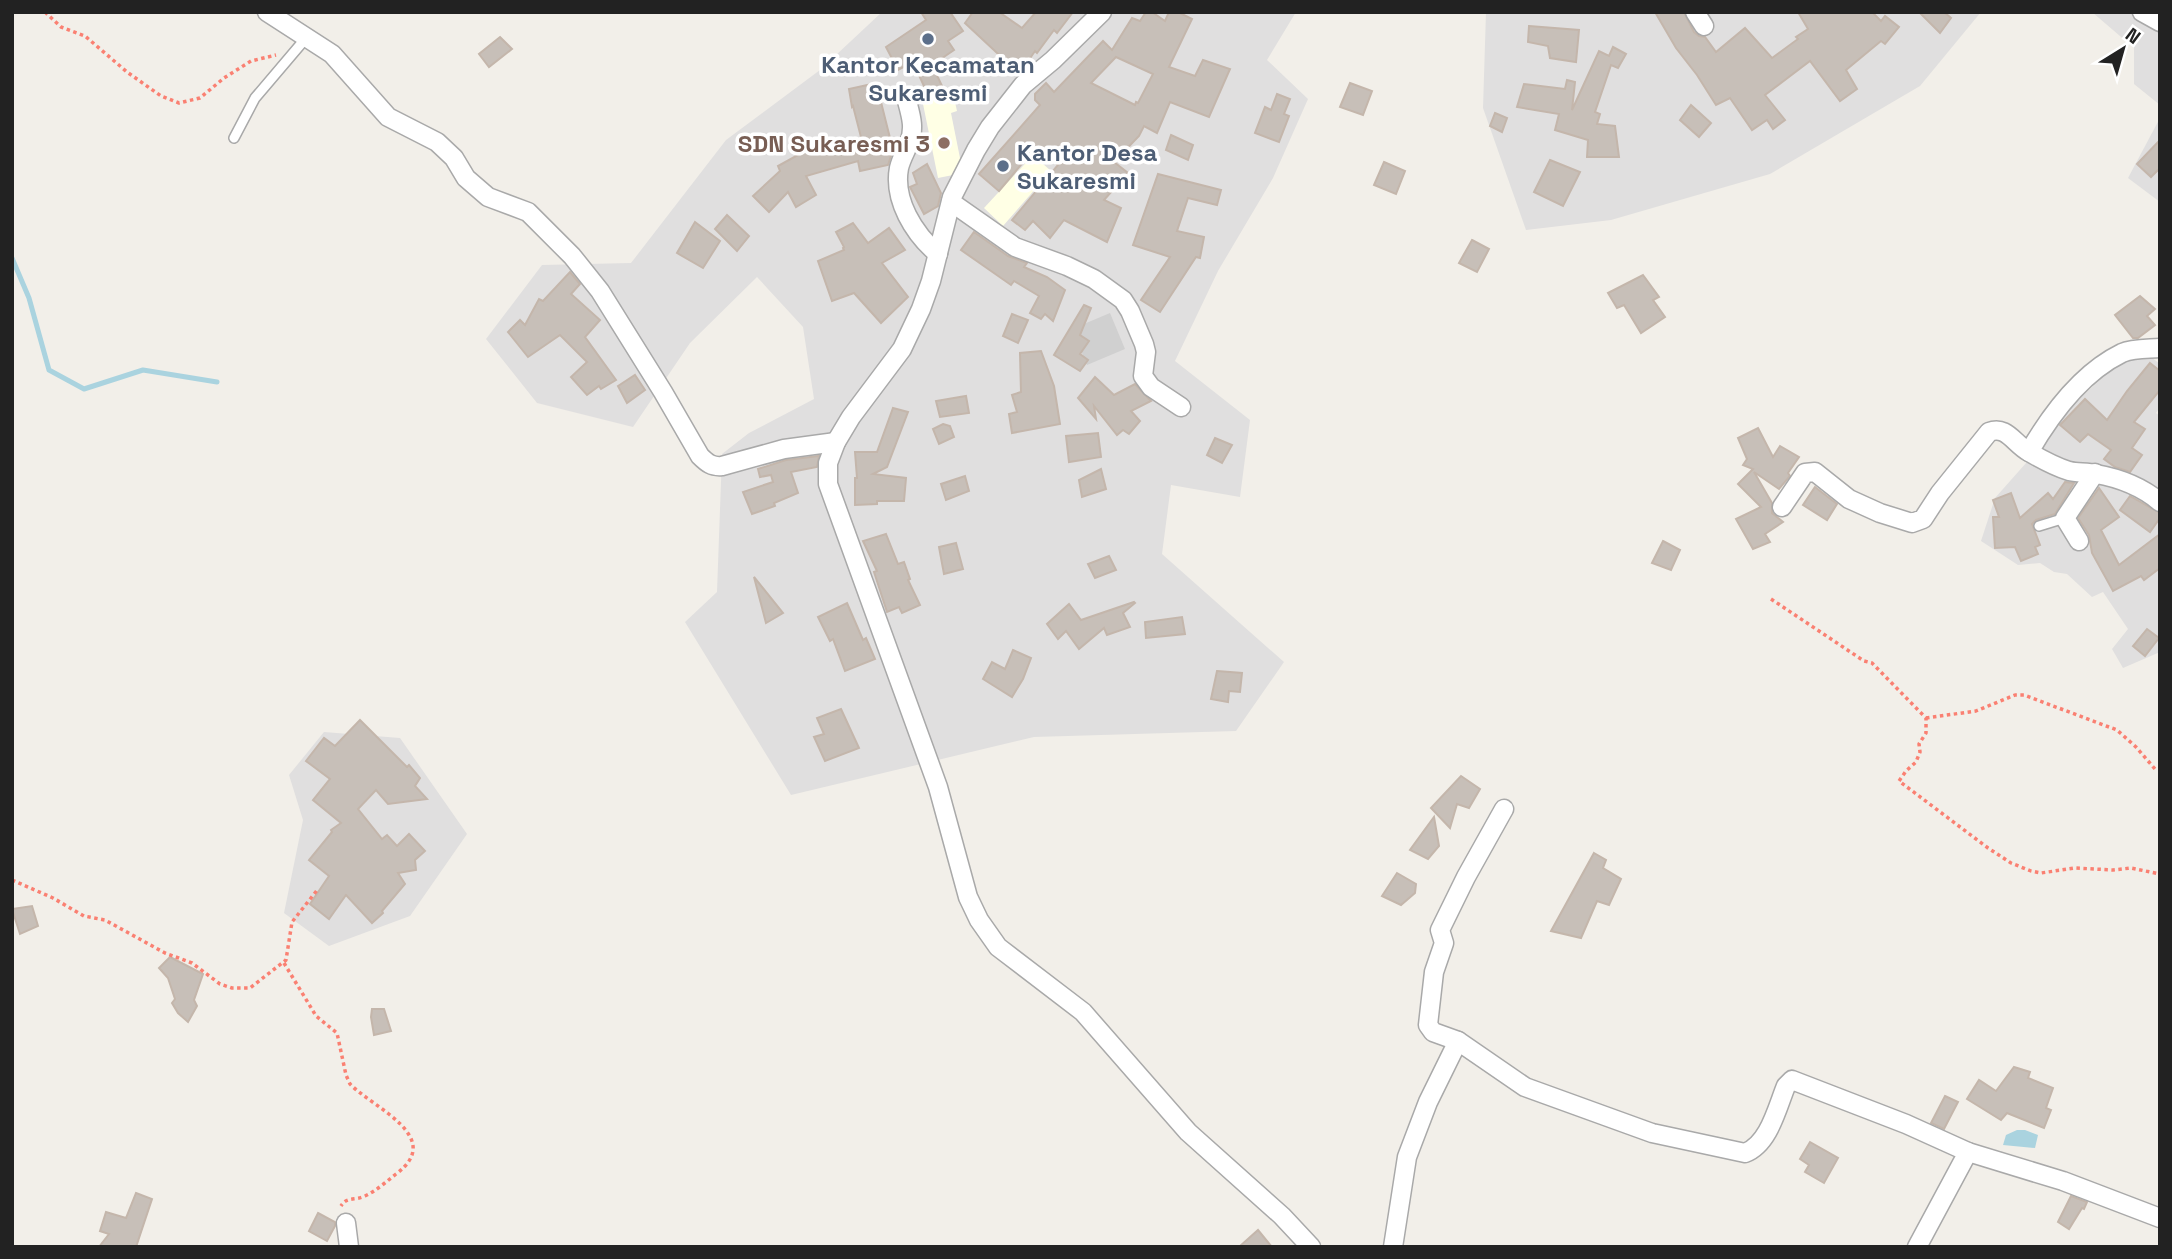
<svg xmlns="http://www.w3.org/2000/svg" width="2172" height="1259" font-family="'Space Grotesk',sans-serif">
  <rect width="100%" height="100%" fill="#f2efe9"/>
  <g fill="#e0dfdf">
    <polygon points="882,12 1296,12 1267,60 1308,99 1273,178 1218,271 1175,361 1250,420 1240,497 1171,485 1162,554 1284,662 1236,731 1034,737 791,795 685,622 717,592 722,454 749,433 814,399 803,327 757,277 690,343 633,427 537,403 486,339 542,265 631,263 726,140 820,70"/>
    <polygon points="1486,12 1981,12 1920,86 1770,174 1611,220 1526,230 1483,108"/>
    <polygon points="2092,12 2160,12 2160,105 2134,84 2134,48"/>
    <polygon points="2160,118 2160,202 2128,178"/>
    <polygon points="2126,356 2151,357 2160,364 2160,407 2156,413 2160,416 2160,652 2123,668 2112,649 2128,629 2103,592 2092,597 2067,574 2054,572 2040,563 2018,565 1981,541 1995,498 2042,445 2063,414"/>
    <polygon points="324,732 400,738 467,834 410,916 329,946 284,913 303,820 289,775"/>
  </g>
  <g fill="#ffffe5">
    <polygon points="953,93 957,111 951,113 963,173 938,178 922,99"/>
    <polygon points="1033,155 1051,171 1003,226 984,208"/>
  </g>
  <polygon fill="#d0d0d0" points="1110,313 1125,349 1087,365 1072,329"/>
  <polygon fill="#aad3df" points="2017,1130 2025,1130 2038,1135 2035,1148 2003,1145 2006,1135"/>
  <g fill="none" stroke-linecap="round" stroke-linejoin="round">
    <polyline stroke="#aad3df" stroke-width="5" points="12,258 29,298 49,370 84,389 143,370 217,382"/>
  </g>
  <g fill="#c7bfb8" stroke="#c4b6ab" stroke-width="2" fill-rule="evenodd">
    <polygon points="921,12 950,12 963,31 948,41 954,50 932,65 943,88 928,95 913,62 898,70 886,47 926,20"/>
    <polygon points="973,12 999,12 1022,28 1036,12 1073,12 1057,33 1054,30 1037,53 1035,51 1024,67 1015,60 1011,66 965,23"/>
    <path d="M1146 12H1152L1165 21 1169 12H1178L1192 19 1169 67 1195 76 1203 60 1230 69 1209 117 1170 102 1157 133 1144 126 1139 136 1114 162 1128 173 1104 200 1121 208 1107 242 1064 220 1050 238 1033 221 1025 230 1012 220 1058 165 1036 147 999 191 979 174 1040 105 1035 100V94L1046 83 1054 92 1103 41 1112 50 1132 18 1140 21ZM1116 57 1153 74 1138 103 1136 102 1135 105 1091 83Z"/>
    <polygon points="1655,12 1684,12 1694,32 1699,36 1705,37 1716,52 1745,28 1772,58 1798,39 1796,37 1808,29 1798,12 1872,12 1881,21 1885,16 1899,27 1885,44 1881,41 1846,70 1857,89 1840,101 1810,61 1765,95 1785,120 1773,129 1767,120 1752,130 1730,98 1716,105 1697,75 1676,48"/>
    <polygon points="1919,12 1944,12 1951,18 1940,33"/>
    <polygon points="1529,26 1579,30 1576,62 1550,58 1548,46 1528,42"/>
    <polygon points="500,37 512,49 489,67 479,54"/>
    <polygon points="1613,47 1626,54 1618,68 1611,65 1595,112 1600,114 1597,124 1615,126 1619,157 1587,157 1588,140 1555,130 1559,114 1517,107 1524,84 1565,89 1567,80 1575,82 1572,110 1599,51 1609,56"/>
    <polygon points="1350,83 1372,91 1363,115 1340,107"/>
    <polygon points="872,84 876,104 881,102 893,150 888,165 860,171 858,161 806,176 816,195 796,207 788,192 769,212 753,196 780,171 778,166 807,150 828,146 828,148 862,141 853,106 852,107 849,89"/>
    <polygon points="1277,94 1290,99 1284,114 1289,116 1279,142 1255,133 1265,107 1271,110"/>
    <polygon points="1691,105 1711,123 1699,137 1680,120"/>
    <polygon points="1495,113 1507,118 1502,132 1490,126"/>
    <polygon points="1171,135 1193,145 1188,160 1166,150"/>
    <polygon points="2160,140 2160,168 2151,177 2137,164"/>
    <polygon points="1550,160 1580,172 1563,206 1534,192"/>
    <polygon points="1384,162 1405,171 1396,194 1374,185"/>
    <polygon points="927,164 941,193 938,206 924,214 910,187 917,184 913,173"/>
    <polygon points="1158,174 1221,190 1217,205 1188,198 1177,231 1204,237 1200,258 1196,257 1160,312 1141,300 1170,257 1133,245"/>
    <polygon points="727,215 749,236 737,251 715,229"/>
    <polygon points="695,222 720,241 703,268 677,253"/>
    <polygon points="853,223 868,243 889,228 905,250 882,263 908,297 881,323 854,293 832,301 818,261 844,250 843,248 844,247 836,232"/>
    <polygon points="974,232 1008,256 1027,263 1024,267 1047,277 1065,290 1053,321 1045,314 1041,319 1030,313 1039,296 1014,281 1011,285 961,250"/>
    <polygon points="1472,240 1489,249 1477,272 1459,263"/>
    <polygon points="570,272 580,284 571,294 600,320 585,337 616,380 601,389 599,386 587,395 571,377 587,362 560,335 528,357 508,332 520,320 525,325 539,299 543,301"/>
    <polygon points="1643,275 1659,297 1653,300 1665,317 1641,333 1624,305 1617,308 1608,293"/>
    <polygon points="2140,296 2155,309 2147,316 2155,325 2138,338 2133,338 2115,315"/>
    <polygon points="1084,305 1091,308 1080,335 1089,341 1080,354 1088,360 1080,371 1054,355"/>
    <polygon points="1012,314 1028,320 1018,343 1003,336"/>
    <polygon points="1041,351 1054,386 1060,424 1012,433 1009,414 1017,412 1012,395 1021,392 1020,353"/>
    <polygon points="2150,363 2160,371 2160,390 2134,422 2145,429 2132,448 2142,455 2130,472 2115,467 2104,459 2111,450 2088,434 2080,442 2060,425 2085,399 2107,420 2127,391"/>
    <polygon points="635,375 645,390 627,403 618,386"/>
    <polygon points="1095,377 1114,395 1135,384 1151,401 1131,411 1140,421 1129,434 1123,430 1117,435 1094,406 1096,419 1078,398"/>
    <polygon points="966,396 969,413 940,417 936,401"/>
    <polygon points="893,408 908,412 887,467 873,474 906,478 904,501 877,501 877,504 855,505 855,478 857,478 855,452 877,452"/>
    <polygon points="943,424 950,426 954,437 939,444 933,429"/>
    <polygon points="1758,428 1773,457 1780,446 1799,457 1788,473 1790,476 1779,489 1754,472 1772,503 1772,513 1783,522 1765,534 1770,542 1753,549 1736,519 1761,507 1738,484 1753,469 1743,465 1747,459 1738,438"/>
    <polygon points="1098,433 1101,457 1069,462 1066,436"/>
    <polygon points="1215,438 1232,445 1222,463 1207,455"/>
    <polygon points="819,456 817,467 791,472 798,493 774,503 775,506 752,514 743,492 773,482 771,475 760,477 758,469 786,460"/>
    <polygon points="1101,469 1106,489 1082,497 1079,480"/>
    <polygon points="965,476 969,491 946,500 941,484"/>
    <polygon points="2065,482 2074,483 2055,514 2036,520 2032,524 2040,545 2035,547 2038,554 2021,561 2015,547 1995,548 1993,517 1999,517 1993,500 2011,493 2020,518 2048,493 2053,499"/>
    <polygon points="1815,487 1837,504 1827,520 1803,505"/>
    <polygon points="2099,488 2119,517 2101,530 2119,565 2160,534 2160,568 2144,580 2141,576 2113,591 2092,553 2089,535 2078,518"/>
    <polygon points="2130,496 2160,513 2160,518 2150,532 2120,510"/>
    <polygon points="886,534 898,564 904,562 910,579 908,580 920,605 902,613 899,607 887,612 874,572 877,571 863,541"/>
    <polygon points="1663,541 1680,550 1671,570 1652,563"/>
    <polygon points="956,543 963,569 944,574 939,547"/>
    <polygon points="1109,556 1116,570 1095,578 1088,564"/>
    <polygon points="754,577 783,613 766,623"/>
    <polygon points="1134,602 1135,603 1123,613 1130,627 1107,635 1104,628 1079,649 1066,631 1058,639 1047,624 1069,604 1081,620"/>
    <polygon points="847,603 863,640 866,638 875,659 845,671 833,639 830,641 818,617"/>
    <polygon points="1182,617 1185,634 1146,638 1145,622"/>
    <polygon points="2147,629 2159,638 2145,656 2133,646"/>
    <polygon points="1013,650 1031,658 1023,679 1012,697 983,679 992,662 1005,669"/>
    <polygon points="1217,671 1242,673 1240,692 1229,691 1228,702 1211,699"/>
    <polygon points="841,709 859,748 825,761 814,737 824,734 817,718"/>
    <polygon points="360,720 407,767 409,765 420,778 415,786 427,799 388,804 376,790 358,809 382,839 387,835 397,846 409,834 425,851 415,860 416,870 398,873 405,884 382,911 383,913 372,923 346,895 329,919 310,904 329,876 309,860 332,832 331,830 341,823 313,800 330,779 306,761 324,738 335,746"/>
    <polygon points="1461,776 1480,789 1469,808 1457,804 1450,828 1431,808"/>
    <polygon points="1434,817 1439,846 1428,859 1410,850"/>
    <polygon points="1594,853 1606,860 1603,868 1621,879 1609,905 1597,901 1581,938 1551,931"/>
    <polygon points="1397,873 1416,884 1415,893 1401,905 1382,896"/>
    <polygon points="32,906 38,926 20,934 12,909"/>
    <polygon points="170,957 203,974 194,1000 197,1006 188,1022 178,1013 172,1003 175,999 168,978 159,968"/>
    <polygon points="372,1009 384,1009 391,1031 374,1035 371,1017"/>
    <polygon points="2014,1067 2030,1072 2028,1078 2053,1088 2046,1108 2051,1110 2044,1128 2007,1113 2001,1120 1967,1099 1979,1080 1996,1091"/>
    <polygon points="1945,1096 1958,1102 1944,1129 1931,1123"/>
    <polygon points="1810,1142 1838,1158 1824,1183 1805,1172 1809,1165 1800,1159"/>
    <polygon points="136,1193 152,1199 136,1247 99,1247 109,1234 100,1231 106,1212 126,1218"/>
    <polygon points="2071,1196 2087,1202 2084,1209 2082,1208 2069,1229 2058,1222"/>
    <polygon points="318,1213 335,1222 335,1226 327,1241 309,1231"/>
    <polygon points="1258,1230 1272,1247 1239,1247"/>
  </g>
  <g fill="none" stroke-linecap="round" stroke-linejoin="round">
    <g stroke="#a9a9a9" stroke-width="12">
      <g id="lane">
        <polyline points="234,138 255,98 306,38"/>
        <polyline points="2039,526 2065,518"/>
      </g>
    </g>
    <g stroke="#a9a9a9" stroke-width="21">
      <g id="street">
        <path d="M267 12 332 54 388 117 437 142 454 158 466 178 488 197 528 212 572 256 600 291 663 392 700 456C707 463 712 467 722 466L784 449 836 442"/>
        <polyline points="1102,12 1053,60 1023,85 990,127 976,150 952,197 931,281 921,309 902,349 851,417 836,442 828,463 828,484 938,787 968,897 979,920 998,947 1083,1012 1188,1132 1282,1216 1311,1247"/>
        <polyline points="1695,12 1704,26"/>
        <polyline points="2142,12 2160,22"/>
        <path d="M907 101C911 116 915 128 909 143 906 151 901 159 899 168 893 200 914 234 938 254"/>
        <polyline points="951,202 1015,247 1067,266 1094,279 1123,300 1130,311 1144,344 1146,352 1143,376 1151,387 1181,407"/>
        <path d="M2029 452C2051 414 2081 373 2122 353 2133 348 2147 349 2160 348"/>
        <path d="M1782 507 1805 473 1815 472 1849 499 1880 513 1912 523 1923 519 1940 493 1989 432C2007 425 2014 444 2029 452 2041 459 2056 467 2069 471 2077 473 2087 472 2096 474 2119 478 2142 487 2160 502"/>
        <polyline points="2079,541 2065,518 2095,473"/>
        <polyline points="1458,1041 1433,1032 1428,1025 1434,972 1444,943 1440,930 1466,877 1504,809"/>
        <polyline points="1968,1152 2063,1181 2160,1218"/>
        <polyline points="346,1223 349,1247"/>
        <path d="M1393 1247 1407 1157 1428 1102 1458 1041 1525 1087 1652 1133 1745 1153C1769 1144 1777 1108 1786 1086L1792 1080 1906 1124 1968 1152 1917 1247"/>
      </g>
    </g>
    <g stroke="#fa8072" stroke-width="3.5" stroke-dasharray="3.5 3.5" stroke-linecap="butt">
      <polyline points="45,12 61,27 85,36 127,72 161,96 179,103 200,98 224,78 251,61 276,55"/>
      <polyline points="1771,599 1864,661 1872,663 1926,718 1926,733 1919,744 1920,752 1916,762 1906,771 1899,781 1988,848 2011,863 2031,871 2041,873 2075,868 2113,870 2131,868 2160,874"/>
      <polyline points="1926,718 1976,711 2015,695 2024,695 2117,730 2136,747 2155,769 2160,768"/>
      <polyline points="12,880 53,898 84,916 105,920 165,953 192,963 220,984 232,988 250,988 286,960 292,922 318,889"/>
      <path d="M284 963 316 1016 337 1033 346 1075 350 1084C373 1108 446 1137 396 1174 386 1182 376 1191 365 1196 355 1201 347 1196 341 1206"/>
    </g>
    <use href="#lane" stroke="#fff" stroke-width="9"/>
    <use href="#street" stroke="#fff" stroke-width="18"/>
  </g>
  <g fill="#5c6f8a" stroke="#fff" stroke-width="2.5">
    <circle cx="928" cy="39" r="7"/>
    <circle cx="1003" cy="166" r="7"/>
  </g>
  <circle fill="#8d6e63" stroke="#fff" stroke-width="2.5" cx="944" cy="143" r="7"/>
  <g text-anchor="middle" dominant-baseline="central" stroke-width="7" stroke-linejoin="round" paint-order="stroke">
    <g font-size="24" font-weight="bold" fill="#4e5e75" stroke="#fff">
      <text x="928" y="64">Kantor Kecamatan<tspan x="928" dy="28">Sukaresmi</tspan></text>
      <text x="1017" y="152" text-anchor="start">Kantor Desa<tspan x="1017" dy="28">Sukaresmi</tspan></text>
    </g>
    <g font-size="24" font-weight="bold" fill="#785e54" stroke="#fff" text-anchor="end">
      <text x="930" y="143">SDN Sukaresmi 3</text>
    </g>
  </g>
  <rect width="2172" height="1259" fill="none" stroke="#222222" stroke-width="28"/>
  <g transform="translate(2123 49) rotate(37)" stroke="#ffffff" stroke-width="5" paint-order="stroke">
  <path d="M0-5L12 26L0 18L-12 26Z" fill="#222222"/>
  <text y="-10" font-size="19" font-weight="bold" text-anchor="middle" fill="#222222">N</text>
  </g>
</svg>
